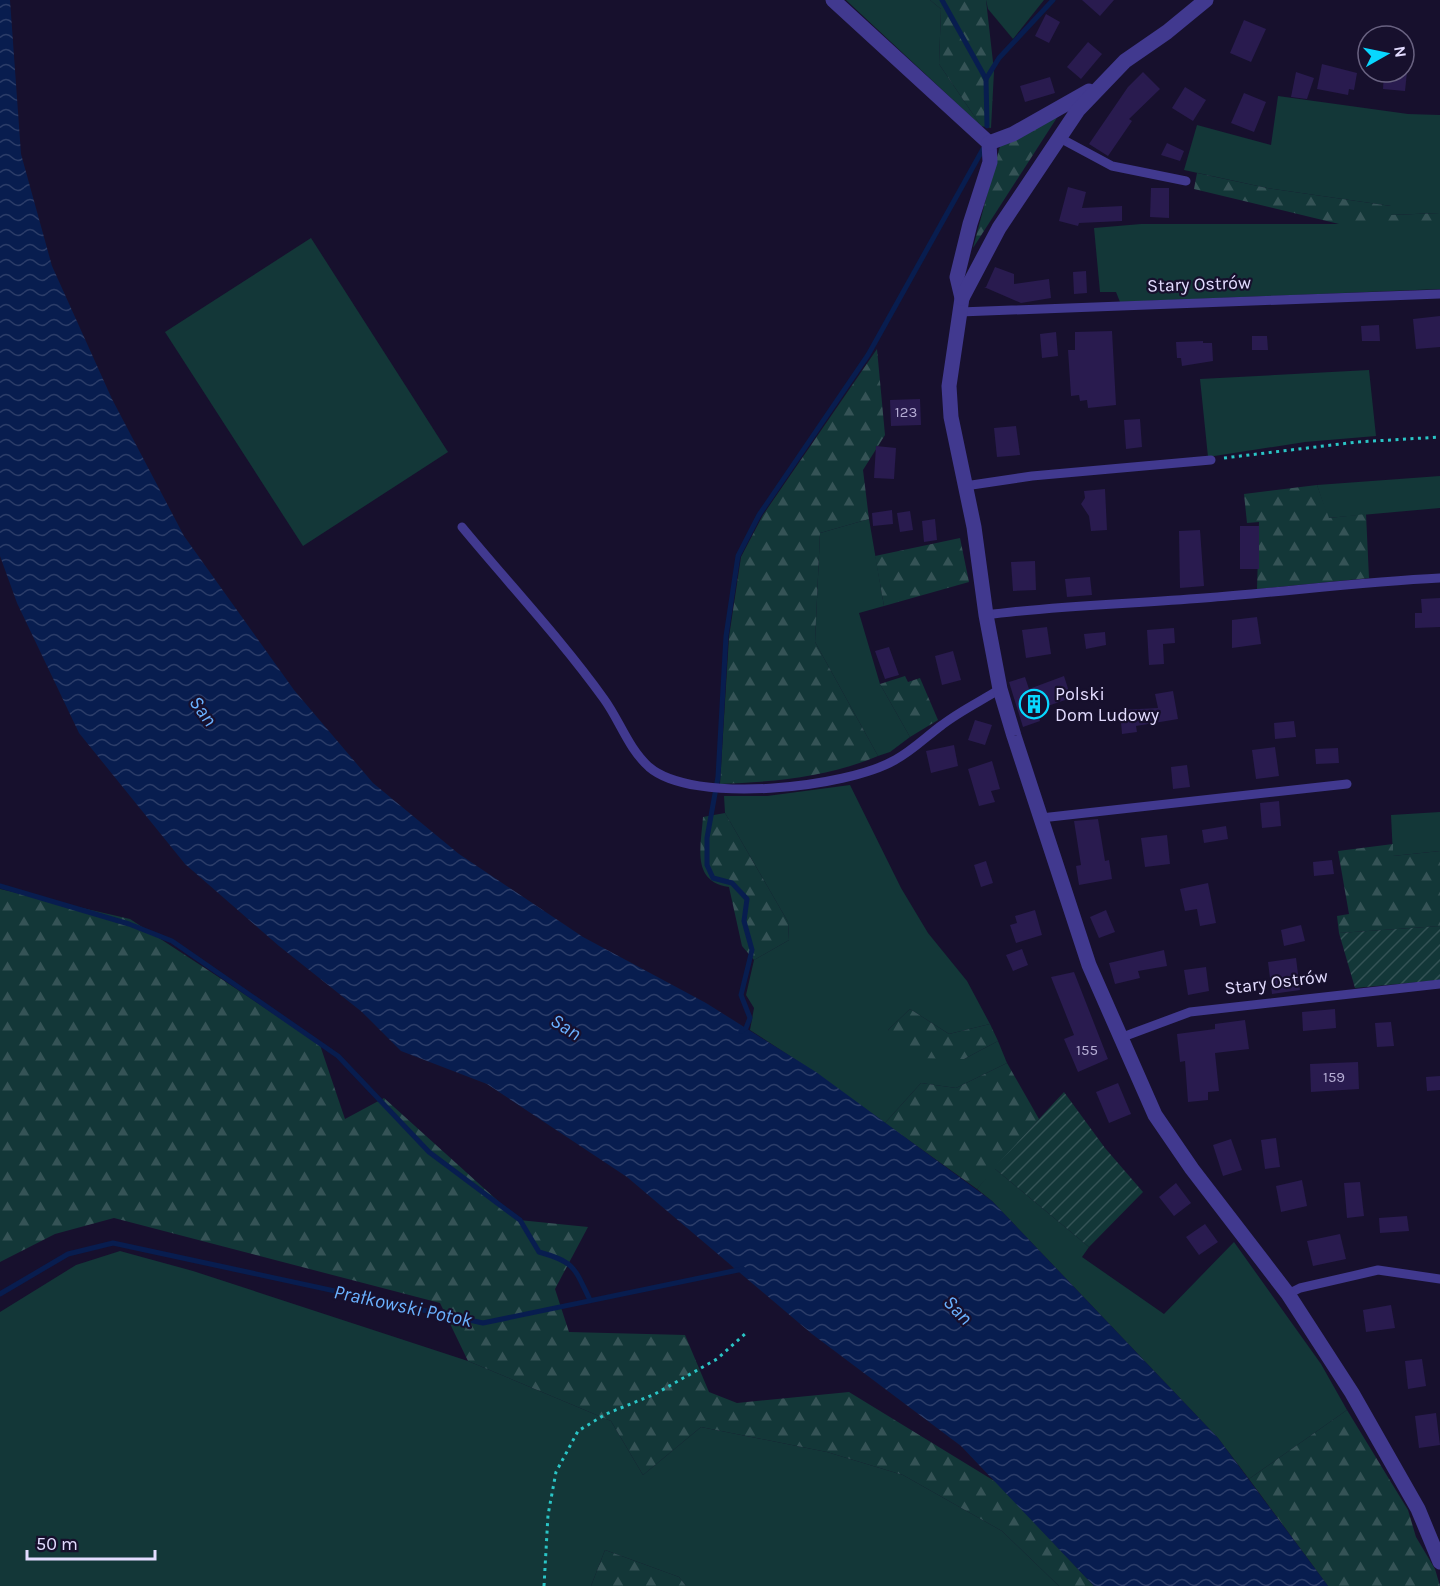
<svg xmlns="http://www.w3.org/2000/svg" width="1440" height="1586" font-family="Karla,sans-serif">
  <defs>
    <pattern id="forest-firs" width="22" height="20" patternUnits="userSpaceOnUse" patternTransform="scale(1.5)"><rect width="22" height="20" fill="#133738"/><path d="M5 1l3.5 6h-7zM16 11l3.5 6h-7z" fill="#355356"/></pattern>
    <pattern id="garden-furrows" width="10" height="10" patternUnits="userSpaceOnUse" patternTransform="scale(1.5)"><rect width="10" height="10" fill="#133738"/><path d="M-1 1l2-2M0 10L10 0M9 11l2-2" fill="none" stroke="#355356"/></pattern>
    <pattern id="water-waves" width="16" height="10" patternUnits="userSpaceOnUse" patternTransform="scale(1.5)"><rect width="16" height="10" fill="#081d4f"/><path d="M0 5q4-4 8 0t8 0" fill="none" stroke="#2c3d69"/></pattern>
  </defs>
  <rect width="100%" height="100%" fill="#17102d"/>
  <g fill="#133738">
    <polygon points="846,0 930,0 941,9 939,64 981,126"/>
    <polygon points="986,0 1044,0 1013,39 988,9"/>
    <polygon points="1278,96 1408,114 1440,115 1440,213 1390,215 1391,206 1267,188 1184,170 1197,125 1271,145"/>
    <polygon points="1141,224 1440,224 1440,289 1120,302 1116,292 1100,292 1094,228"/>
    <polygon points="311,238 448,452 303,546 165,332"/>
    <polygon points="1369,370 1376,436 1305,442 1208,457 1200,379"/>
    <polygon points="1440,476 1440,508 1328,518 1317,485"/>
    <polygon points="869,519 884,606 859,613 880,684 910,737 890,752 878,756 815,642 820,533"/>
    <polygon points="850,785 901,888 928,933 967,981 990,1024 949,1034 910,1009 888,1030 964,1059 998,1041 1007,1063 956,1088 921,1083 885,1123 816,1073 750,1030 754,1008 746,995 754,960 789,940 788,922 725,813 724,796 767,796"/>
    <polygon points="1440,812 1440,851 1393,856 1391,815"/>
    <polygon points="994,1168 1089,1247 1082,1257 1164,1314 1234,1242 1321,1364 1347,1410 1249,1479 1218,1438 992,1201 977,1189"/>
    <polygon points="120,1251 193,1271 468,1361 611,1421 643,1475 701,1427 827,1452 903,1475 1002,1531 1059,1586 686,1586 679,1577 605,1550 591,1586 0,1586 0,1312 76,1265"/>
  </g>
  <g fill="url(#forest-firs)">
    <polygon points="930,0 986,0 994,71 991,128 981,126 939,64 941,9"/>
    <polygon points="1058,116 973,248 1000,146"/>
    <polygon points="1197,173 1267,188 1391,206 1391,215 1440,213 1440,224 1339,224 1194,189"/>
    <path d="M877 349 885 435 863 470 869 519 820 533 815 642 878 756C828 777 774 782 720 784L729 637 741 557 763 515Z"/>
    <polygon points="1317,485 1329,518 1366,514 1369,578 1257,589 1259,522 1247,523 1244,494"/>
    <polygon points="960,538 969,582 884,606 875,556"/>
    <polygon points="905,676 908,682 920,678 938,720 910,737 880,684"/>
    <path d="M725 813 788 922 789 940 754 960 742 946 729 887C691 881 701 847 703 817Z"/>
    <polygon points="1393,844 1393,856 1440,851 1440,926 1339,933 1337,916 1349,914 1338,851"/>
    <polygon points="0,889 130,919 220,978 320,1045 345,1119 384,1098 519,1220 588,1227 555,1289 569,1332 685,1335 709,1392 737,1403 849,1392 996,1482 1094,1586 1059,1586 1002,1531 903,1475 827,1452 701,1427 643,1475 611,1421 468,1361 440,1303 114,1218 55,1234 0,1262"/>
    <polygon points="910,1009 949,1034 990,1024 998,1041 964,1059 915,1058 888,1030"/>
    <polygon points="1007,1063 1039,1119 977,1189 885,1123 921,1083 956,1088"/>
    <polygon points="1347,1410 1408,1510 1416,1537 1435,1569 1440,1586 1328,1586 1249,1479"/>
    <polygon points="605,1550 679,1577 686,1586 591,1586"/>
  </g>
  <g fill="url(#garden-furrows)">
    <polygon points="1440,926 1440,980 1355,988 1339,933"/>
    <polygon points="1064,1092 1105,1148 1143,1192 1089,1247 994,1168"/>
  </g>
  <polygon fill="url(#water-waves)" points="0,0 10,0 21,154 52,266 112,399 184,536 294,690 373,783 459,854 583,937 706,1003 816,1072 992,1201 1218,1438 1328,1586 1094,1586 961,1446 812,1334 627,1177 487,1084 401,1051 362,1012 279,946 185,864 79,733 17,603 0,556"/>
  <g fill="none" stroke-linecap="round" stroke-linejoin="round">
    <g stroke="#081d4f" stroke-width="5">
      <polyline points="942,0 986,79 987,126"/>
      <polyline points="986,79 999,58 1053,0"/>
      <path d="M0 886 129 924 172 941 338 1056 429 1152 520 1220 539 1252C575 1262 574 1267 590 1300"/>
      <polyline points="741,1031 746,1028 750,1018 741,995 752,950 744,921 747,899 732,883 713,878 707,865 707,838 718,777 726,636 738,556 759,515 868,355 983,149"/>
      <polyline points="0,1294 68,1254 113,1243 483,1323 743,1269"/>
    </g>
  </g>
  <g fill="#291b4f">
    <polygon points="1082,0 1114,0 1100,16"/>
    <polygon points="1046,14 1060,22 1049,43 1035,36"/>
    <polygon points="1244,20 1266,29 1251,62 1230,53"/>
    <polygon points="1088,42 1102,54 1081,79 1067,67"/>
    <polygon points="1322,64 1357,73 1354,90 1349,89 1348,95 1317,89"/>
    <polygon points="1143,72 1160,89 1129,119 1132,121 1108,156 1089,144 1128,87"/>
    <polygon points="1296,72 1314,78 1307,99 1291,97"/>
    <polygon points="1384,72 1407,72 1405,91 1383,89"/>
    <polygon points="1050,77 1055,93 1025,102 1020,86"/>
    <polygon points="1185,87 1206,100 1193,121 1172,108"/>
    <polygon points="1244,93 1266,102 1254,132 1231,123"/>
    <polygon points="1167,143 1184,151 1180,161 1161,155"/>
    <polygon points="1068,187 1086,192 1082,208 1122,206 1122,221 1079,223 1078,226 1059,221"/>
    <polygon points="1151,188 1169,188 1169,218 1150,217"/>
    <polygon points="995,267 1014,274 1014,284 1049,279 1051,298 1021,303 984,287 986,287"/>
    <polygon points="1086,271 1087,293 1074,294 1073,272"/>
    <polygon points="1440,316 1440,347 1416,349 1413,319"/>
    <polygon points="1379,325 1380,341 1362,341 1361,326"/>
    <polygon points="1112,331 1116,405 1088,408 1087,400 1080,401 1079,395 1071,396 1068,350 1075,350 1075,332"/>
    <polygon points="1056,332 1058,356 1042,358 1040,334"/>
    <polygon points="1252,336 1267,336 1268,350 1252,350"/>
    <polygon points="1203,341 1203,343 1212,343 1213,361 1182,366 1181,358 1177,358 1176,342"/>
    <polygon points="920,399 921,425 891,426 890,400"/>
    <polygon points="1140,419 1142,447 1126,449 1124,420"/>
    <polygon points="1016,426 1020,455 997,457 994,428"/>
    <polygon points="876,446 896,448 894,479 874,478"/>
    <polygon points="1105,489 1107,530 1091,531 1089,516 1081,504 1085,498 1084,491"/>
    <polygon points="892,510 893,524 873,526 872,513"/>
    <polygon points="910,511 913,530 900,532 897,513"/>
    <polygon points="935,519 937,540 924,542 922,521"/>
    <rect x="1240" y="526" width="19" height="43"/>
    <polygon points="1200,530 1204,586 1180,588 1179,531"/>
    <polygon points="1035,561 1036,590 1013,591 1011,562"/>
    <polygon points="1090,577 1092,595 1067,597 1065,579"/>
    <polygon points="1440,598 1440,627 1415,628 1415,613 1422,613 1421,599"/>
    <polygon points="1257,617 1261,644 1232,648 1232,620"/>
    <polygon points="1047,627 1051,654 1026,658 1022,630"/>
    <polygon points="1174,628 1175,643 1163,644 1164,664 1149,665 1147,630"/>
    <polygon points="1105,632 1106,645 1086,649 1084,634"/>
    <polygon points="889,647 899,675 885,679 875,651"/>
    <polygon points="953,651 961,680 942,685 935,656"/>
    <polygon points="1064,676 1071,698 1036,710 1040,721 1023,727 1009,682 1025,677 1029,689"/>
    <polygon points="1173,691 1178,719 1136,726 1137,732 1122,734 1120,710 1158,708 1155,694"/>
    <polygon points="975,720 992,725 985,745 968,740"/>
    <polygon points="1294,721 1296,737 1275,739 1274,723"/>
    <polygon points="954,745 958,766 931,773 926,751"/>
    <polygon points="1275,747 1279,776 1256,779 1252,750"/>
    <polygon points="1338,748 1339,763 1316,764 1315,749"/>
    <polygon points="992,761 1000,789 991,791 995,802 979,806 968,769"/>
    <polygon points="1187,765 1190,787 1173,789 1171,767"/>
    <polygon points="1279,801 1281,826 1262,828 1260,803"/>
    <polygon points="1098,819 1105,861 1109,860 1112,879 1079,885 1076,866 1081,865 1074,821"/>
    <polygon points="1226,826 1228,839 1204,843 1202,830"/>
    <polygon points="1167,835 1170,864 1145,867 1141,838"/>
    <polygon points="1332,860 1334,874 1314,876 1313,862"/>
    <polygon points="986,861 993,883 981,887 974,865"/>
    <polygon points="1208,883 1216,923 1200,926 1197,909 1185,911 1180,889"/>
    <polygon points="1035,910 1042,935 1016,943 1010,925 1017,923 1015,916"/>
    <polygon points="1106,910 1115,932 1099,938 1090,917"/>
    <polygon points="1301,925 1305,941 1284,946 1281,930"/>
    <polygon points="1022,949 1028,965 1013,971 1006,955"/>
    <polygon points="1164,950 1167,966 1138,971 1140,978 1115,984 1109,963"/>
    <polygon points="1296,958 1300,990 1272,994 1268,962"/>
    <polygon points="1206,967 1209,991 1188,995 1184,970"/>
    <polygon points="1074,972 1108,1059 1078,1072 1064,1039 1074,1035 1051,977"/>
    <polygon points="1335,1009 1336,1028 1303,1031 1302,1012"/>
    <polygon points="1245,1020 1249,1049 1215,1053 1219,1091 1208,1092 1208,1100 1188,1102 1185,1061 1180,1062 1177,1034 1215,1029 1215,1024"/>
    <polygon points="1391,1022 1394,1046 1377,1047 1375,1023"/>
    <polygon points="1358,1062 1359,1089 1311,1092 1310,1064"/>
    <polygon points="1440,1076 1440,1090 1427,1091 1426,1077"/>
    <polygon points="1118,1083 1131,1114 1109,1123 1096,1092"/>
    <polygon points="1276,1138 1280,1167 1265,1169 1261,1140"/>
    <polygon points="1231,1139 1242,1170 1223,1176 1213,1145"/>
    <polygon points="1302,1180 1307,1206 1281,1212 1276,1186"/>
    <polygon points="1360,1182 1364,1216 1347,1218 1344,1183"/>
    <polygon points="1176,1183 1191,1203 1174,1216 1159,1197"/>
    <polygon points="1407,1216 1409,1231 1380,1233 1379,1218"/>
    <polygon points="1205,1224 1218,1242 1199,1255 1186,1237"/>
    <polygon points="1340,1234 1346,1259 1313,1266 1307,1241"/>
    <polygon points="1391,1305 1395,1328 1366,1332 1363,1310"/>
    <polygon points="1422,1359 1426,1386 1408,1389 1405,1361"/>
    <polygon points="1436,1413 1440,1445 1419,1448 1415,1416"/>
  </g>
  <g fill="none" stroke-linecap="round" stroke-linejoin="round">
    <g stroke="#2ac5c6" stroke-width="3" stroke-dasharray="3 4.5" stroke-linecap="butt">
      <polyline points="1224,458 1357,442 1440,437"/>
      <polyline points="544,1586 548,1515 556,1472 578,1431 606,1414 655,1394 717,1359 745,1334"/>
    </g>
    <g stroke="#41398f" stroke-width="9">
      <polyline points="1058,137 1112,166 1186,181"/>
      <polyline points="960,312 1440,294"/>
      <polyline points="965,486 1032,476 1211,460"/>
      <path d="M462 527C509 584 561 639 604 699 620 721 628 748 649 767 693 805 846 788 895 760 912 751 927 736 942 725 960 711 981 701 1000 689"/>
      <path d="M986 615C1059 605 1131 604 1204 598 1283 592 1361 582 1440 578"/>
      <polyline points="1041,818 1347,784"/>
      <polyline points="1120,1038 1190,1012 1440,984"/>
      <polyline points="1288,1294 1300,1288 1378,1270 1440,1279"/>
    </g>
    <g stroke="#41398f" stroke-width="15">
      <polyline points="833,0 989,143 990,162 970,224 957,277 962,298 949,386 951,417 974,527 986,615 1000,689 1014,736 1089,965 1155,1115 1192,1169 1288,1294 1352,1393 1418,1509 1440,1562"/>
      <polyline points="989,143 1013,134 1089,91"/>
      <polyline points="962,298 999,228 1078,110 1125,61 1167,32 1206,0"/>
    </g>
  </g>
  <defs>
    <g id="building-ring" transform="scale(1.5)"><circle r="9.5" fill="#17102d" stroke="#08d7ff" stroke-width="1.5"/><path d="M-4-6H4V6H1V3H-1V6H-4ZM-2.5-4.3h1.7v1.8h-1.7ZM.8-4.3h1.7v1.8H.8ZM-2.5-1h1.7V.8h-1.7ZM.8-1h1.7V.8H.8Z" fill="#08d7ff"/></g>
  </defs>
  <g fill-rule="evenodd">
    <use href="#building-ring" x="1034" y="704"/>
  </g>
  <g text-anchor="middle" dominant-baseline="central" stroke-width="4.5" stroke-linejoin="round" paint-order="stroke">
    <g font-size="15" fill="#b4acd3">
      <text x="906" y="412">123</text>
      <text x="1087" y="1050">155</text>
      <text x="1334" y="1077">159</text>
    </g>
    <g font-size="18" fill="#e3dcff" stroke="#17102d">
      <text transform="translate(1199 284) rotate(-2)">Stary Ostrów</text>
      <text transform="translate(1276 982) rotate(-7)">Stary Ostrów</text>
    </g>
    <g font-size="18" fill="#e3dcff" stroke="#17102d" text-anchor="start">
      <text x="1055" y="694">Polski<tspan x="1055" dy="21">Dom Ludowy</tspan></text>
    </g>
    <g font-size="20" font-style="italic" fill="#6ab1ff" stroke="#17102d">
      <text transform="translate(203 711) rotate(54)">San</text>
      <text transform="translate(566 1027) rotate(32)">San</text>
      <text transform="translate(403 1306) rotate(12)">Prałkowski Potok</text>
      <text transform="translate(958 1310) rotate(46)">San</text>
    </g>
  </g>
  <g transform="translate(1386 54) rotate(81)"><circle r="28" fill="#17102d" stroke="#696281" stroke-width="1.5"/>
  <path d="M0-4.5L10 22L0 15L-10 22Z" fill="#08d7ff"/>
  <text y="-9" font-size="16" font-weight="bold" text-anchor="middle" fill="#e3dcff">N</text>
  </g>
  <path d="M27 1550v9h128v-9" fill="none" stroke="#e3dcff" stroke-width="3"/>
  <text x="36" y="1550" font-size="18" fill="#e3dcff" stroke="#17102d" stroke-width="4.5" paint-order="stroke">50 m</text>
</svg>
